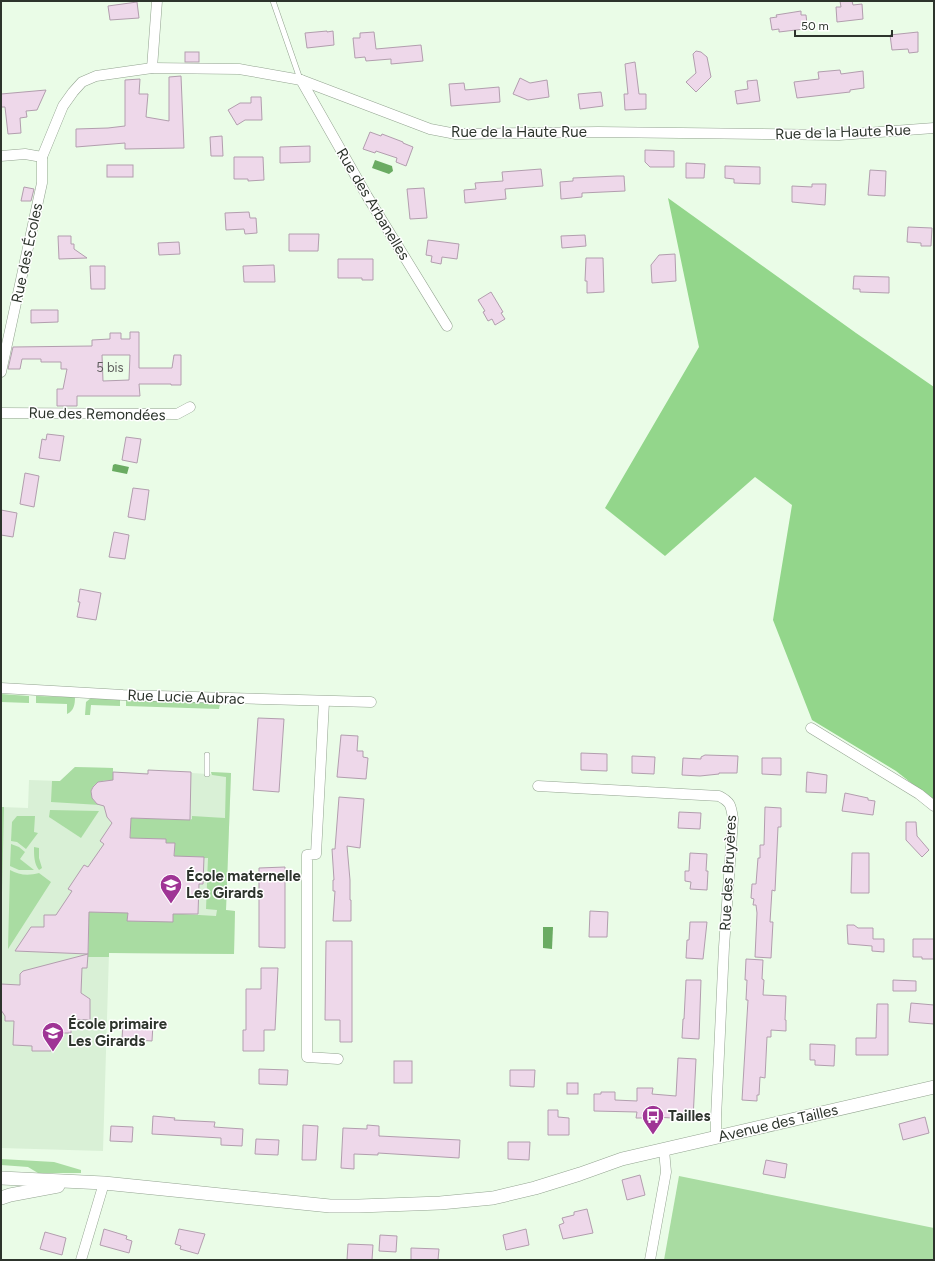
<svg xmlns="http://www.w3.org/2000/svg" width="935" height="1261" font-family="Figtree,sans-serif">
  <rect width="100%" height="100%" fill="#eafce7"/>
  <polygon fill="#d9f0d6" points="75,767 113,768 113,772 148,773 148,770 207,774 211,774 211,772 231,773 226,910 235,911 234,954 109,953 103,1151 1,1148 1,807 28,808 29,780 60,781"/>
  <g fill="#a9dca2">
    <polygon points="1,694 29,696 29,703 1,702"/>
    <path d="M36 696 75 697C75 704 74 711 67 714V704L36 703Z"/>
    <polygon points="91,698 120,699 120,706 91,705 90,715 85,715 86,702"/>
    <polygon points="126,699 214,702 220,704 219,709 126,706"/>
    <path d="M75 767 113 768V781C108 781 103 780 99 782 87 787 90 801 100 805L51 802 52 781H60Z"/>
    <polygon points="211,772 231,773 226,910 235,911 234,954 109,953 109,957 88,957 89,923 81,908 216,916 217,910 206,909 208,858 174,859 175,844 130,843 131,818 190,820 192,819 192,816 225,818 226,777 212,775"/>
    <polygon points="1,807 4,807 1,935"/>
    <polygon points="50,810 99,811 81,838 49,817"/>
    <polygon points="17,816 35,816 34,832 38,833 26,849 17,842 11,841 12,822"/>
    <polygon points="11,844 19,847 25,852 20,859 34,870 19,870 10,866"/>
    <path d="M34 847 39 848V858L42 868 39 870C34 864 34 855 34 847Z"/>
    <path d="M10 870C19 875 28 876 39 873L51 882 8 949Z"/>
    <polygon points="1,1159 54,1162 81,1170 81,1173 38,1173 28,1167 1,1165"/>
    <polygon points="679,1176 934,1228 934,1260 664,1260"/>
  </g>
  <polygon fill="#93d68b" points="668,198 856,333 934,387 934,801 896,771 812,720 773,620 792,505 755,477 665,556 605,508 699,347"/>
  <g fill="#6aab62">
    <polygon points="375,160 392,166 393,171 389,174 372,168"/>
    <polygon points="115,464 129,467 127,474 112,471 113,465"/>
    <polygon points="543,927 553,927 552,949 543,948"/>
  </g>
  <g fill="#eed8ea" stroke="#b29eae" fill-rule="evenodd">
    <polygon points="840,1 852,1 853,5 862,4 863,19 837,22 836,7 841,7"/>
    <polygon points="137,2 139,18 110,20 108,6"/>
    <polygon points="801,11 801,15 806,15 807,24 803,25 804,29 779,32 779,29 772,30 770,18 777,17 776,15"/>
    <polygon points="327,31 327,32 333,31 334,45 307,48 305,33"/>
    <polygon points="374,32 376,49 421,45 423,61 391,64 391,59 366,61 365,57 355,58 353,38 360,38 360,33"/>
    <polygon points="918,32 918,52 909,53 908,49 892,50 890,35"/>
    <polygon points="696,51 701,52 707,57 711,77 696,92 686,82 696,73 693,54"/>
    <rect x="185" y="52" width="14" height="10"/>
    <polygon points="635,62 639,94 646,94 646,109 625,110 624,94 628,94 625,64"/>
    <polygon points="840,70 841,74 863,71 864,88 850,90 850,92 797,98 794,82 819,79 818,72"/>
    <polygon points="181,76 184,148 125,149 125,143 76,147 76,129 108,128 125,126 125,80 140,79 139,94 148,94 146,117 169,121 169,77"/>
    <polygon points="520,78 530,83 547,80 549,97 528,100 513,94"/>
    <polygon points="757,80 760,101 737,104 735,91 748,89 747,81"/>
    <polygon points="464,83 465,90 499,87 500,102 451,106 449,84"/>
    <polygon points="46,90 37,110 26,111 27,117 20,118 21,133 8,134 5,107 1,107 1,94"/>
    <polygon points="601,92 603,106 580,109 578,94"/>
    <polygon points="251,97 261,97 262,120 245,120 237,125 228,110 240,103 251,103"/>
    <polygon points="370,132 381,136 382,134 403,142 403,143 413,147 406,166 396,162 397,158 376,151 375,153 363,149"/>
    <polygon points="222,136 223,156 211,156 210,137"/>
    <polygon points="310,146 310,162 280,163 280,147"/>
    <polygon points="645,150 674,151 674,167 650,167 645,162"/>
    <polygon points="234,157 263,157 264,180 248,181 248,179 234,179"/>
    <polygon points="686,163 705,164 704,178 686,178"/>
    <rect x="107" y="165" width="26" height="12"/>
    <polygon points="725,166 760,167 760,184 734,183 734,179 725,178"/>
    <polygon points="541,169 543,186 505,189 506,199 465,203 464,190 476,189 475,183 503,181 502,172"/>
    <polygon points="870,170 886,171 885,196 868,195"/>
    <polygon points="617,176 624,176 625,191 582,193 582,197 561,199 560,182 573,181 573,178"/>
    <polygon points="812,184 826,184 825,205 792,202 792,186 812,187"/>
    <polygon points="24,187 34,189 31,201 21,201"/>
    <polygon points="424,188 427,218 410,219 407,189"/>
    <polygon points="249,212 250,218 256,218 257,233 245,234 244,229 226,230 225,213"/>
    <polygon points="908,227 932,228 931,246 921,246 921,243 907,242"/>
    <polygon points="289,234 319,234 318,251 289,251"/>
    <polygon points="585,235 586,246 562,248 561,236"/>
    <polygon points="58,236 71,236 71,244 74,244 74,249 87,258 59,259"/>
    <polygon points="428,240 459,244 457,259 442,257 441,264 431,262 432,256 426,255"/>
    <polygon points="179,242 180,254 159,255 158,243"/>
    <polygon points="675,254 676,281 652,283 651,265 659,255"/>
    <polygon points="586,258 603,258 604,292 587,293 587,281 585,281"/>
    <polygon points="338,259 373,259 373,280 362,280 362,278 338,278"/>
    <polygon points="274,265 275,282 244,282 243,266"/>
    <polygon points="90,266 105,266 105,289 91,289"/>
    <polygon points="854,276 889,277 889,293 860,292 860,289 853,289"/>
    <polygon points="491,292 503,312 501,313 505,319 495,325 492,319 488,321 483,312 485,311 478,300"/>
    <polygon points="31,310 58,310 58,322 31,323"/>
    <path d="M130 332H139V368H172L174 355H181V385H171V384H139L140 396H77V406H57V389H63L67 369H61V362H41V359H22L20 369H8L13 347 92 346V340L110 339V333H121V339H130ZM102 355H130L129 380 103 381Z"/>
    <polygon points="47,434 64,436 60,461 39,458 42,439 46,440"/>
    <polygon points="126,437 141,439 137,463 122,460"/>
    <polygon points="25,473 39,476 34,507 20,504"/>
    <polygon points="133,488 149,490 145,520 128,517"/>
    <polygon points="1,510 17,513 13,537 1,535"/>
    <polygon points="114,532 129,535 125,559 109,557"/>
    <polygon points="80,589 101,593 96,620 77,617 80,602 78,602"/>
    <polygon points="258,718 284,719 279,792 253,790"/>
    <polygon points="341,735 358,736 357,751 363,751 363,757 368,758 366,779 337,777"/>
    <polygon points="581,753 607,754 607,771 581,770"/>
    <polygon points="705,755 738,756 737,773 719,773 719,774 700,776 682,775 683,758 701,759 701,757"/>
    <polygon points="632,756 655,757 654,774 632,773"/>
    <polygon points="762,758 781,758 781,775 762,774"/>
    <polygon points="148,770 191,772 190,820 131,818 130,838 166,839 166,843 175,843 174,856 204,857 203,884 199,884 198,914 173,914 173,922 127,921 128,913 89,912 88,954 15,951 31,927 44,927 44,915 56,915 72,891 68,889 84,865 88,867 104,844 100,841 112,823 107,817 104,806 97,804 92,798 91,791 93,787 98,782 113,780 113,772 148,774"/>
    <polygon points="807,772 827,775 826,793 806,792"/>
    <polygon points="845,793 868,798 868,800 875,801 873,815 842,811"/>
    <polygon points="339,797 364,799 360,848 347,846 350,880 350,900 351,900 351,921 333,921 335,891 333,891 333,880 334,880 332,849 335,849"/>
    <polygon points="765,807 781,808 781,827 778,827 775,891 772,890 770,922 773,922 771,958 755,957 757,913 756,905 753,905 754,899 751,898 752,884 756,884 758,858 760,858 760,845 764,845"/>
    <polygon points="679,812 701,813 700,829 678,828"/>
    <polygon points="906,822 916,822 917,836 929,850 922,857 906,840"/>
    <polygon points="690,853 707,854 706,871 708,871 707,890 690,889 691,882 685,881 685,871 689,871"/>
    <polygon points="852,853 869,853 869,893 851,893"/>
    <polygon points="285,867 285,948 259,947 259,868"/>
    <polygon points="590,911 608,912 607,937 589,937"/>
    <polygon points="690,922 707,922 703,959 686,958 687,940 689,940"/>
    <polygon points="847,925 854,925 858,928 873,928 873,939 884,939 884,952 872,951 872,946 848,944"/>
    <polygon points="913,939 934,939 934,959 922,959 922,957 913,957"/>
    <polygon points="326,941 352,941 352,1042 340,1042 340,1020 325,1020"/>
    <polygon points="88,954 87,968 82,968 81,993 90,999 90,1020 71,1019 71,1033 52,1033 51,1051 32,1051 32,1046 13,1045 14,1021 5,1021 5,1016 1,1010 1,984 20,985 20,974 23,971"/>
    <polygon points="746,959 763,960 762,979 764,980 763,995 786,996 785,1020 786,1020 786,1031 771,1030 771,1037 767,1037 765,1078 760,1077 759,1095 757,1095 757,1101 742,1100 748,1000 746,1000 747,980 745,980"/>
    <polygon points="261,968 278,968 275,1030 264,1030 264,1051 243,1051 243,1030 246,1030 246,989 261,989"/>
    <polygon points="686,980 701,980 699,1039 682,1038 683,1019 684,1019"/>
    <polygon points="893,980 916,981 916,991 893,991"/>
    <polygon points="911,1003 934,1005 934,1024 909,1022"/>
    <polygon points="877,1004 888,1004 888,1055 856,1055 856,1038 876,1038"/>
    <polygon points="123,1022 153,1024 152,1041 122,1039"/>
    <polygon points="810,1044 835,1045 834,1066 815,1065 815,1060 810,1060"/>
    <polygon points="678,1058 696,1059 693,1119 653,1117 654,1118 636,1118 637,1112 594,1111 594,1094 601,1094 601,1092 615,1092 615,1100 637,1101 637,1088 653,1088 652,1094 676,1096"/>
    <rect x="394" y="1061" width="18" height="22"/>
    <polygon points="259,1069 288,1070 287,1085 259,1084"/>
    <polygon points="510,1070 535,1070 534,1087 510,1086"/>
    <rect x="567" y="1083" width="11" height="11"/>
    <polygon points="548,1110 558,1110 558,1117 569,1118 569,1135 548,1135"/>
    <polygon points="153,1116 175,1118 174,1120 215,1122 214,1127 243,1129 242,1146 221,1145 221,1138 152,1134"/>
    <polygon points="925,1117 929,1133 903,1140 899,1124"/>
    <polygon points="303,1125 318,1126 316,1160 302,1160"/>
    <polygon points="367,1125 379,1126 379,1136 460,1140 459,1158 378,1153 378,1155 354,1154 354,1169 341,1168 343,1128 367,1129"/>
    <polygon points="111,1126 133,1127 132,1142 110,1141"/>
    <polygon points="256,1139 279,1140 278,1155 255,1154"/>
    <polygon points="508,1142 530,1142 529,1160 508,1159"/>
    <polygon points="766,1160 787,1164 785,1178 763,1174"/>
    <polygon points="640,1175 645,1195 627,1200 622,1180"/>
    <polygon points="587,1209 593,1233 563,1239 559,1225 564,1223 562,1218 574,1215 574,1212"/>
    <polygon points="104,1229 127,1236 126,1239 132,1241 129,1253 100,1245"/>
    <polygon points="179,1229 205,1234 198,1254 180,1249 181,1246 175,1244"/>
    <polygon points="526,1229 529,1245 506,1250 503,1235"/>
    <polygon points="45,1232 66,1238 62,1255 40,1249"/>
    <polygon points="380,1235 397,1236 396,1252 379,1251"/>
    <polygon points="348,1244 373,1245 372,1260 347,1260"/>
    <polygon points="411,1248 439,1249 438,1260 411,1260"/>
  </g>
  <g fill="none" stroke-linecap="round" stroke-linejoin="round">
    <g stroke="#93a390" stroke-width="6">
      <g id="service">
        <polyline points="273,1 300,79"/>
        <polyline points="207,774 207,755"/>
      </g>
    </g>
    <g stroke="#93a390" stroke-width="11">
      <g id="minor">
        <polyline points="152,68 157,1"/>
        <polyline points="301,80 367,196 447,326"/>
        <polyline points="1,156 25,154 42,157"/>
        <polyline points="1,372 42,183 42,157 63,106 73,92 82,82 96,76 152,68 239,69 301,80 430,129 456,134 598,132 839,135 934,128"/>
        <polyline points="1,413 177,414 190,407"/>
        <polyline points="1,688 123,695 371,702"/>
        <polyline points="324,702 316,854 307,855 307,1057 338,1059"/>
        <polyline points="811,728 919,794 934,806"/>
        <path d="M538 786 719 796C731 802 731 806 733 819L724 947 716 1118V1136"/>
        <polyline points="81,1260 104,1183"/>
        <polyline points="650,1260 666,1172 664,1150"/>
      </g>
    </g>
    <g stroke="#93a390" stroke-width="14">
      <g id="tertiary">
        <polyline points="1,1178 104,1183 330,1206 359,1206 440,1203 493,1198 535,1188 580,1174 622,1159 934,1087"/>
        <polyline points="1,1198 10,1195 58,1186"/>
      </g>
    </g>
    <use href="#service" stroke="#fff" stroke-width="5"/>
    <use href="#minor" stroke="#fff" stroke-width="10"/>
    <use href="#tertiary" stroke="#fff" stroke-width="13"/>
  </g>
  <defs>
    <g id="school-pin" transform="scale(1.15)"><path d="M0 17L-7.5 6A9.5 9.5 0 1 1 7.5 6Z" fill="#9f3495" stroke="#fff"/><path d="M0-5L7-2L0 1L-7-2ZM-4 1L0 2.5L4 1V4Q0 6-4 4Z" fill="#fff"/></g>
    <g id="bus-pin" transform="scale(1.15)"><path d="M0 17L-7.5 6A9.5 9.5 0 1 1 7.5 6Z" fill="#9f3495" stroke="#fff"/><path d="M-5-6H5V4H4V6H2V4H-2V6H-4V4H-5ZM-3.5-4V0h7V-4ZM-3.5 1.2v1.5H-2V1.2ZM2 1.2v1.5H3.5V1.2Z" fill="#fff"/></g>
  </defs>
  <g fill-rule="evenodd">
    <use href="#school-pin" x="171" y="885"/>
    <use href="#school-pin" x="53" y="1033"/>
    <use href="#bus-pin" x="653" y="1116"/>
  </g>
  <g text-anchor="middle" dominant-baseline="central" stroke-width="3" stroke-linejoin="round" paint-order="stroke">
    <g font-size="13" fill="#5d5d5c">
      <text x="110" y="367">5 bis</text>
    </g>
    <g font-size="15" fill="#2d342c" stroke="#fff">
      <text x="519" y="132">Rue de la Haute Rue</text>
      <text transform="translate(843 132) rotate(-2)">Rue de la Haute Rue</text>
      <text transform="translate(373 204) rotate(59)">Rue des Arbanelles</text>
      <text transform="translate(27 253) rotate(-78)">Rue des Écoles</text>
      <text transform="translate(97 414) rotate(1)">Rue des Remondées</text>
      <text transform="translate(186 697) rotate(2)">Rue Lucie Aubrac</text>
      <text transform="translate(728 873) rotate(-87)">Rue des Bruyères</text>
      <text transform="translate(778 1123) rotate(-13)">Avenue des Tailles</text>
    </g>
    <g font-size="15" font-weight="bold" fill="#2d342c" stroke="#fff" text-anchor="start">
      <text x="186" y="876">École maternelle<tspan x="186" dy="17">Les Girards</tspan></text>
      <text x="68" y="1024">École primaire<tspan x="68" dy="17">Les Girards</tspan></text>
      <text x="668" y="1116">Tailles</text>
    </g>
  </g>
  <rect width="935" height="1261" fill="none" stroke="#2d342c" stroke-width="4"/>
  <path d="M795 30v6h97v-6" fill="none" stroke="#2d342c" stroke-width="2"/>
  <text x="801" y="30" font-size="12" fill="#2d342c" stroke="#ffffff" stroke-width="3" paint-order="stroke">50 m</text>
</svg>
